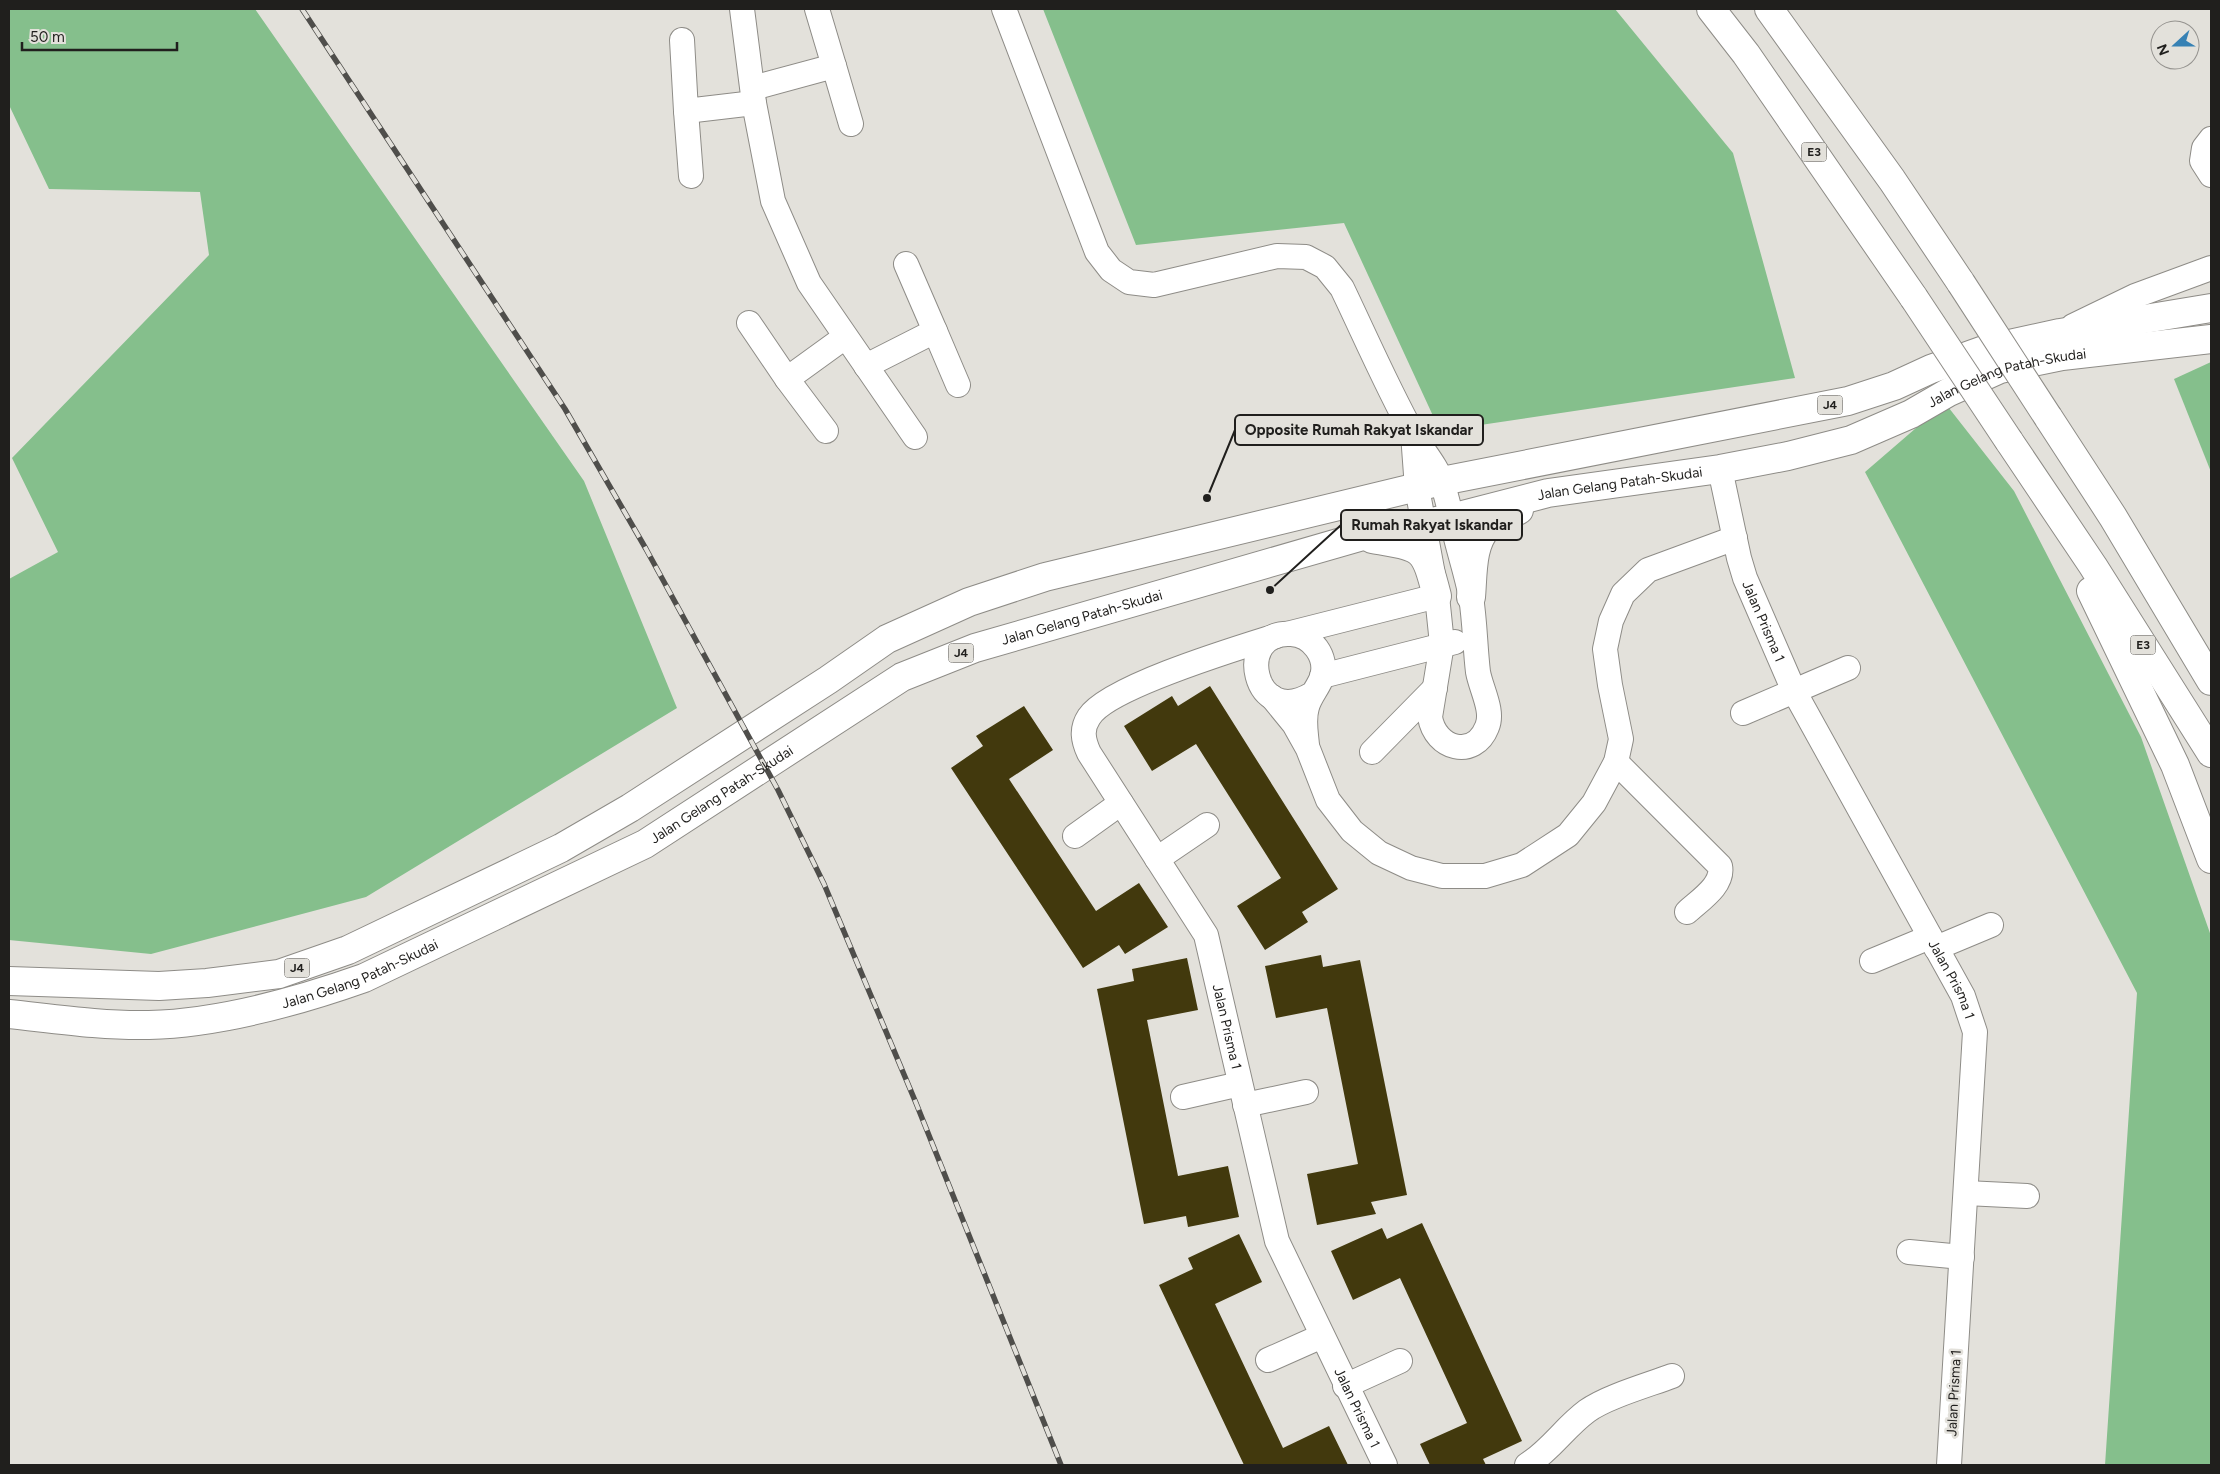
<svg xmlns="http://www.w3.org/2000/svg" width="2220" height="1474" font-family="Figtree,sans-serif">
  <rect width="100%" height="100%" fill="#e3e1db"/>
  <g fill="#85bf8c">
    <polygon points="9,9 255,9 584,481 677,708 366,897 151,954 9,940 9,579 58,552 12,458 209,255 200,192 49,189 9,105"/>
    <polygon points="1043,9 1615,9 1733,153 1795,378 1440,431 1344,223 1136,245"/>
    <polygon points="2211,362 2211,472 2174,379"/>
    <polygon points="1945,403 2014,491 2141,737 2211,936 2211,1465 2105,1465 2137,993 1865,472"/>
  </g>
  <g fill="#42390d">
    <polygon points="1210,686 1338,889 1302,912 1308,922 1265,950 1237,906 1281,878 1196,744 1152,771 1124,726 1172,696 1178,706"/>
    <polygon points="1024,706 1053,750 1009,779 1096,911 1139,883 1168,927 1125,954 1119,945 1083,968 951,768 983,746 976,736"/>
    <polygon points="1321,955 1323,967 1360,960 1407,1195 1371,1202 1376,1214 1317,1225 1307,1174 1358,1164 1327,1008 1276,1018 1265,966"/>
    <polygon points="1187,958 1198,1010 1147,1020 1178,1176 1228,1166 1239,1217 1188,1227 1186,1216 1144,1224 1097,989 1134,981 1132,969"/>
    <polygon points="1422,1223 1522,1441 1483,1459 1486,1465 1430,1465 1420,1444 1467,1423 1400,1278 1353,1300 1331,1251 1382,1228 1387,1239"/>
    <polygon points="1239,1234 1262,1282 1215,1304 1283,1448 1329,1426 1348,1465 1244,1465 1159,1285 1193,1269 1188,1258"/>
  </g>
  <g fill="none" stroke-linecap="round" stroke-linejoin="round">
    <g stroke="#8e8c87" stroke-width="26">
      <g id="minor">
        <polyline points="742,9 754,103 773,201 809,283 915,437"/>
        <polyline points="817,9 834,66"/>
        <path d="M1004 9 1097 252 1111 270 1129 282 1154 285 1277 256 1306 257 1325 267 1342 288C1365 336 1387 387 1413 434 1422 450 1437 466 1442 483 1448 499 1451 517 1455 534 1460 555 1467 576 1471 597 1475 622 1475 647 1478 672 1481 689 1494 711 1487 727 1474 760 1435 749 1430 717L1442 644 1437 596 1417 488 1413 434"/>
        <polyline points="682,40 686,111 754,103"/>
        <polyline points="753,88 834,66 851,124"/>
        <polyline points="686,111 691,176"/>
        <polyline points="2211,139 2204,148 2202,161 2211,175"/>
        <polyline points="749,323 787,379 845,337"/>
        <polyline points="2073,326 2135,296 2211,268"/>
        <polyline points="935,331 958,385"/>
        <polyline points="866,366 935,331 906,264"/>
        <polyline points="787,379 826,431"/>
        <path id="s1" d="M1720 469 1739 558 1745 578 1794 691 1963 996 1975 1032 1949 1465"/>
        <polyline points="1287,634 1437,596"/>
        <path id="s2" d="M1276 636C1238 648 1108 687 1089 717 1081 729 1083 740 1089 753L1206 935 1277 1241 1385 1465"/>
        <polyline points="1322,676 1455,642"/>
        <polyline points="1272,697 1294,724 1308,749 1328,800 1352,831 1379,853 1411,868 1442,876 1485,876 1522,865 1568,835 1594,803 1616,762 1621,739 1610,685 1605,649 1611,621 1623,594 1648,570 1735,538"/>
        <polyline points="1743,713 1848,668"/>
        <path d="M1307 745C1306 733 1303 720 1307 707 1310 696 1318 688 1322 677 1328 657 1312 635 1291 634 1233 630 1253 730 1312 694"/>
        <polyline points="1372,752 1435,688"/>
        <path d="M1616 762 1720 866C1724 885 1700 900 1687 912"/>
        <polyline points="1075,836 1121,803"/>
        <polyline points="1157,859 1207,825"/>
        <polyline points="1936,948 1991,925"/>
        <polyline points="1872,961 1930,937"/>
        <polyline points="1183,1097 1240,1084"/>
        <polyline points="1245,1105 1306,1092"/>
        <polyline points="1966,1193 2027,1196"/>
        <polyline points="1909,1252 1962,1257"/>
        <polyline points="1268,1360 1322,1336"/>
        <polyline points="1345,1386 1400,1361"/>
        <path d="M1527 1465C1551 1450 1564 1428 1587 1411 1606 1397 1648 1385 1672 1376"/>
      </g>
    </g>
    <g stroke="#8e8c87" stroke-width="30">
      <g id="major">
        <path d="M1372 539C1423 548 1424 545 1437 596"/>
        <path d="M1471 597C1473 576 1471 543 1488 527 1497 520 1509 515 1519 510"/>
        <polyline points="9,981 159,986 207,983 279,974 348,950 561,848 630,808 828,680 887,639 969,602 1045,577 1442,481 1848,401 1894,386 1931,369 1987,349 2060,333 2211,308"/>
        <path id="s3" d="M9 1014C56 1019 102 1026 149 1025 221 1023 296 1002 364 978L645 844 902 677 975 648 1359 537 1451 518 1548 493 1720 469 1788 456 1851 440 1911 414 1949 392 2000 369 2062 356 2211 339"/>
      </g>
    </g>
    <g stroke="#8e8c87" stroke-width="30">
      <g id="highway">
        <polyline points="1711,9 1746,54 1914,298"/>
        <polyline points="1769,9 1892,180 1961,283"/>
        <polyline points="2048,417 2113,517 2211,681"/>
        <polyline points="2009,441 2093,566 2211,753"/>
        <polyline points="2091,591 2175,765 2211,859"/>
      </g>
    </g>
    <use href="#minor" stroke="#fff" stroke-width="24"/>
    <use href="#major" stroke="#fff" stroke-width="28"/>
    <use href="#highway" stroke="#fff" stroke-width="28"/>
    <g stroke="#4f4e4b" stroke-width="5.5">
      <polyline id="rail" points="302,9 565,409 646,549 778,790 824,884 916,1103 1061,1465"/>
    </g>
    <use href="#rail" stroke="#e3e1db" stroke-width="4" stroke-dasharray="11" stroke-linecap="butt"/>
    <g stroke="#8e8c87" stroke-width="30" stroke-linecap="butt">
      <g id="highway-bridge">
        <polyline points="1961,283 2048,417"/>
        <polyline points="1914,298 2009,441"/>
      </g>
    </g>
    <use href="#highway-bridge" stroke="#fff" stroke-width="28"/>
  </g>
  <g text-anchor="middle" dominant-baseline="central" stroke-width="5" stroke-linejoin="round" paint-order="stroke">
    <g fill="#e3e1db" stroke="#5a5956" stroke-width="1">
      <rect x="1801.5" y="142.5" width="25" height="19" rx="4"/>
      <rect x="1817.5" y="395.5" width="25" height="19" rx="4"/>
      <rect x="2130.5" y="635.5" width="25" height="19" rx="4"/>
      <rect x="948.5" y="643.5" width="25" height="19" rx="4"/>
      <rect x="284.5" y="958.5" width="25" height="19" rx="4"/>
    </g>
    <g font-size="12" font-weight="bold" fill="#201f1d">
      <text x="1814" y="152">E3</text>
      <text x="1830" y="405">J4</text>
      <text x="2143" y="645">E3</text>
      <text x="961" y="653">J4</text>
      <text x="297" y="968">J4</text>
    </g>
    <g font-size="14" fill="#201f1d" stroke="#e3e1db">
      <text stroke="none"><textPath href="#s3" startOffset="2129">Jalan Gelang Patah-Skudai</textPath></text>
      <text stroke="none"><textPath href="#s3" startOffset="1724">Jalan Gelang Patah-Skudai</textPath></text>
      <text stroke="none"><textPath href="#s3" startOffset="1169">Jalan Gelang Patah-Skudai</textPath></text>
      <text stroke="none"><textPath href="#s1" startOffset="159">Jalan Prisma 1</textPath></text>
      <text stroke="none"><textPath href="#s3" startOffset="764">Jalan Gelang Patah-Skudai</textPath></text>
      <text stroke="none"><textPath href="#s3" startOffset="359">Jalan Gelang Patah-Skudai</textPath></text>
      <text stroke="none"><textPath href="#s1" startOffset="564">Jalan Prisma 1</textPath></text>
      <text stroke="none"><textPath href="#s2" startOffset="554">Jalan Prisma 1</textPath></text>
      <text transform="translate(1954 1393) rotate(-87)">Jalan Prisma 1</text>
      <text stroke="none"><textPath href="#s2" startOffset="959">Jalan Prisma 1</textPath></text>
    </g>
  </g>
  <path fill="none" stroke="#201f1d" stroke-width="2" d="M1207 498L1235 430M1270 590L1341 525"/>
  <g fill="#201f1d" stroke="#e3e1db" stroke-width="2">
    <circle cx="1207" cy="498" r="5"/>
    <circle cx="1270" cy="590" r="5"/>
  </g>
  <g fill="#e3e1db" stroke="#201f1d" stroke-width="2">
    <rect x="1235" y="415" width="248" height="30" rx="5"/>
    <rect x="1341" y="510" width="181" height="30" rx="5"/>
  </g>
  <g font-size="15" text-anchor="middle" font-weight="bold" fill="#201f1d">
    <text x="1359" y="435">Opposite Rumah Rakyat Iskandar</text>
    <text x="1432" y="530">Rumah Rakyat Iskandar</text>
  </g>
  <rect width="2220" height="1474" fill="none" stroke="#201f1d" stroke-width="20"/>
  <g transform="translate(2175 45) rotate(249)"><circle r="24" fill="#e3e1db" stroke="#95938f"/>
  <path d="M0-4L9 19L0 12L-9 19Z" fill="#3681b4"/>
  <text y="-8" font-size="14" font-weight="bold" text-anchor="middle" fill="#201f1d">N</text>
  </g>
  <path d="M22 42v8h155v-8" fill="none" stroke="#201f1d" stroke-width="2.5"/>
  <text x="30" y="42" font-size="15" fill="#201f1d" stroke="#e3e1db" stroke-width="4" paint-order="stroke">50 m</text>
</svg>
